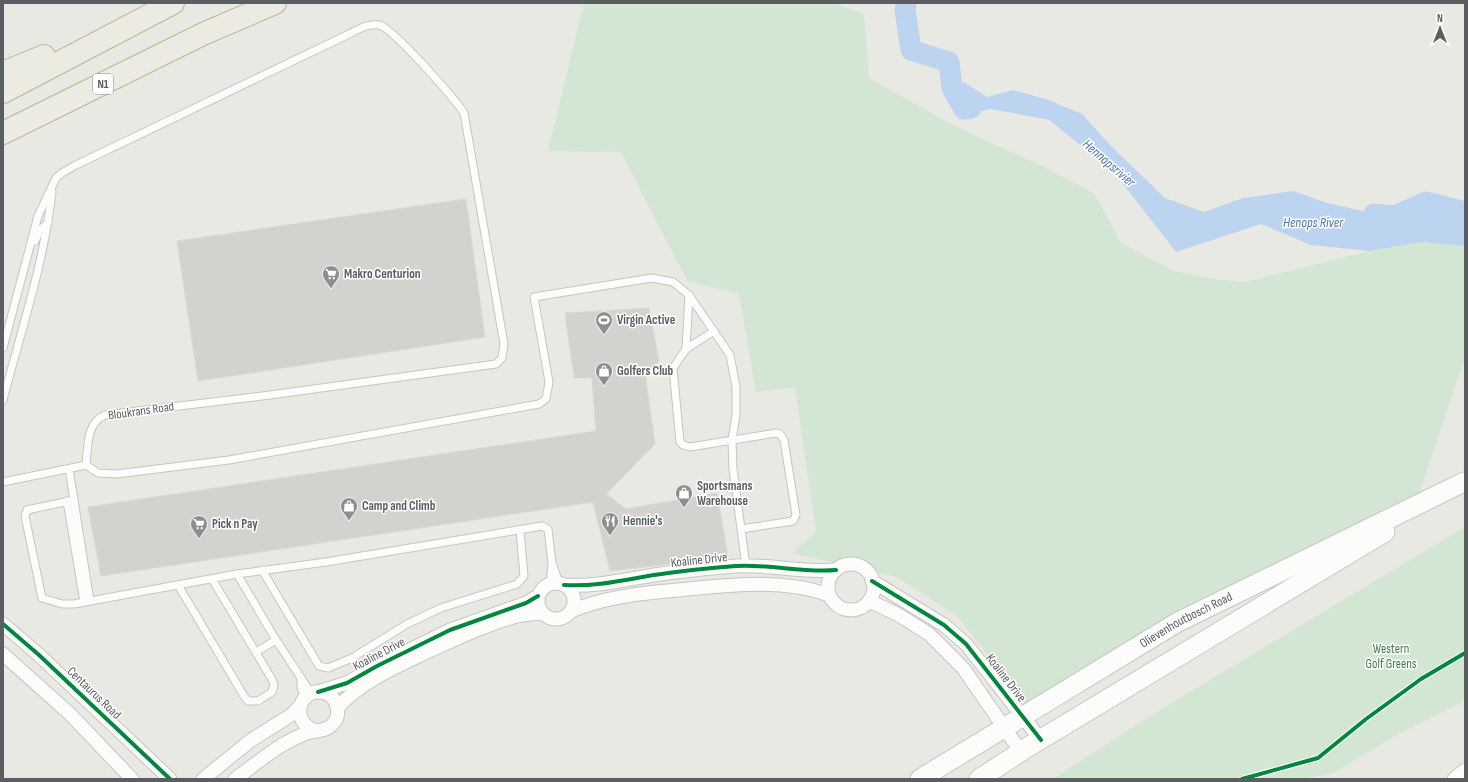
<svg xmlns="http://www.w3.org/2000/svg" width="1468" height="782" font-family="'Sofia Sans Condensed',sans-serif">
  <rect width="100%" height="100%" fill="#e9e9e4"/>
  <g fill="#d3e5d3">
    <polygon points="584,3 832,3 864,14 869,78 953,125 1042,166 1094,193 1121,243 1174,271 1213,279 1245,282 1370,251 1421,242 1465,246 1465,357 1415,506 1031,711 958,617 897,577 792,553 816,532 795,387 756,392 739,294 687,281 621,152 548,151"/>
    <polygon points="1465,527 1465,701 1395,736 1332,774 1300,779 1053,779 1158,711"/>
  </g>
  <polygon fill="#bcd4f0" points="964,82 987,97 1013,90 1046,99 1082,114 1110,145 1165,198 1204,212 1243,198 1293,191 1327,203 1376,214 1401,213 1426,202 1465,212 1465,246 1421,242 1370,251 1311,245 1261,224 1176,252 1113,171 1049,120 991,109 962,115 950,94"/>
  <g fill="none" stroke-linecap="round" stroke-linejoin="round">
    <g stroke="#bcd4f0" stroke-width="21">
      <polyline points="906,3 905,10 911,50 949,62 952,88 964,109 971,108"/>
      <polyline points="1374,214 1394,216 1426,202 1465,212"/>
    </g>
  </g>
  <g fill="#d3d2cf" stroke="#d8d8d4">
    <polygon points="466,199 485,337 198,381 177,241"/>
    <polygon points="649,308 659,362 645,373 655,444 606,494 626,509 717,493 728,557 610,571 593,502 101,576 88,507 596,431 592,378 574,378 565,313"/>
  </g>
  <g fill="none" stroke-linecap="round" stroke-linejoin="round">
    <g stroke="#c5c5c5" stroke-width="9">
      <g id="service">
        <polyline points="35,241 41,229 48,223"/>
        <polyline points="714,331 686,349 673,368 680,442 683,445 690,447 776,433 780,434 784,440 796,515 793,521 741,529"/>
        <path d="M3 348 38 216 56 178 62 173 76 165 347 35C357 30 368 23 379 25 393 28 454 98 464 113L504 344 502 358 496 364 270 395 105 415C86 423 88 447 86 465L3 482"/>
        <polyline points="686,349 689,295"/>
        <path d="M3 400C21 331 44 263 52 192"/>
        <polyline points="86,465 98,473 117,474 229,460 539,404 546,399 549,382 534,297 652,278 673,282 689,295 730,355 736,387 736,415 732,440 733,469 746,566"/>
        <polyline points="69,469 90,601"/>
        <polyline points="74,500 27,510 25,516 42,598 62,604 74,604 237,574 326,562 542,526 548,529 552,563 559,583"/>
        <polyline points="67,501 84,602"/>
        <polyline points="262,570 319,666 328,668 352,658 407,624 441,608 517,584 524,576 520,530"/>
        <polyline points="237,574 276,640 311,693"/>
        <polyline points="550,584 552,565"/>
        <polyline points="178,585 244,696 248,701 258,701 272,692 274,685 273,681 212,579"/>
        <polyline points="256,652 276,640"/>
        <polyline points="301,679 301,688 305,698"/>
      </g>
    </g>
    <g stroke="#c5c5c5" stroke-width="15">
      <g id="minor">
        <circle cx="851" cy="587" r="23"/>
        <polyline points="872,581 944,625 966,644 1041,740"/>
        <circle cx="556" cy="601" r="18"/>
        <path d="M564 585C595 587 624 580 654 575 681 571 709 568 736 566 770 564 803 573 836 570"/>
        <polyline points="869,601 897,614 929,634 963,668 1021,752"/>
        <path d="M571 611C605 597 642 593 678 590 727 585 782 578 829 595"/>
        <polyline points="3,624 39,655 170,779"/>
        <polyline points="3,654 70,714 132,779"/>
        <polyline points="318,692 347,683 377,666 450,630 526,603 538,596"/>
        <path d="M338 707C362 681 397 666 429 651 458 638 487 624 517 616 525 614 534 614 542 613"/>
        <polyline points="203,779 250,741 291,715 300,706"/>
        <path d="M235 779C250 768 266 755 282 745 289 741 297 737 304 734 313 730 325 732 332 725 342 715 338 697 325 693 300 685 288 722 316 731"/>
        <polyline points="1454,779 1465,770"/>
      </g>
    </g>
    <g stroke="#c6c7c6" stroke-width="21">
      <g id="secondary">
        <path id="s1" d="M920 779 1178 622 1464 482"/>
        <polyline points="979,779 1028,747 1385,532"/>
      </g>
    </g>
    <g stroke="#bcb595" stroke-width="24">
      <g id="motorway">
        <polyline points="3,73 44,56"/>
        <polyline points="3,92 173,3"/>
        <polyline points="3,133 203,34 275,3"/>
      </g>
    </g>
    <use href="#service" stroke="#fcfcfb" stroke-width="7"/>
    <use href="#minor" stroke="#fcfcfb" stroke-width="13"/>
    <use href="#secondary" stroke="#fcfcfb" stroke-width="19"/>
    <use href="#motorway" stroke="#ecebe1" stroke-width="22"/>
    <g stroke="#fff" stroke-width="6">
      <g id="cycleway">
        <polyline points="872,581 944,625 966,644 1041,740"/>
        <path d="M564 585C595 587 624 580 654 575 681 571 709 568 736 566 770 564 803 573 836 570"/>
        <polyline points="3,624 39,655 170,779"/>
        <polyline points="318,692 347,683 377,666 450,630 526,603 538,596"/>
        <polyline points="1242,779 1318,758 1366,719 1421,679 1465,653"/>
      </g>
    </g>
    <use href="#cycleway" stroke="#00873e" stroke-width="4"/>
  </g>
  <defs>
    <g id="supermarket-pin" transform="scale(0.9)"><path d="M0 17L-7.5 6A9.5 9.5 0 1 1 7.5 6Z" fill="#8c8e8f" stroke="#fff"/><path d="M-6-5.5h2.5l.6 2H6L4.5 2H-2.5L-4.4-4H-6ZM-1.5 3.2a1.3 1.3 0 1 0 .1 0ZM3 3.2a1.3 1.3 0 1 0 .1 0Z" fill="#fff"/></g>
    <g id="stadium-pin" transform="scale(0.9)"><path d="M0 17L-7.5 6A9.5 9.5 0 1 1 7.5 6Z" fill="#8c8e8f" stroke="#fff"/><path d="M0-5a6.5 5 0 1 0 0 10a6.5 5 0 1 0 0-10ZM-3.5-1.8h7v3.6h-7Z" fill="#fff"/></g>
    <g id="shop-pin" transform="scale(0.9)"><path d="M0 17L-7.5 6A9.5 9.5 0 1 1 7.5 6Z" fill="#8c8e8f" stroke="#fff"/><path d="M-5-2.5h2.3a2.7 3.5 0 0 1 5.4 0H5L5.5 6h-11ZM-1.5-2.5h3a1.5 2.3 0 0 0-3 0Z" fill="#fff"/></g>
    <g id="restaurant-pin" transform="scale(0.9)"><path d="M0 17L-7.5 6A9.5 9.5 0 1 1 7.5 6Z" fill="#8c8e8f" stroke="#fff"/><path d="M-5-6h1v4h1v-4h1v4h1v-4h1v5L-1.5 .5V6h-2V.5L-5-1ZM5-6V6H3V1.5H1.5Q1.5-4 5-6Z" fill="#fff"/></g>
  </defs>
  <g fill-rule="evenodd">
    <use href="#supermarket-pin" x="331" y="274"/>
    <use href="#stadium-pin" x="604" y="320"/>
    <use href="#shop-pin" x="604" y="371"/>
    <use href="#shop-pin" x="684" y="493"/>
    <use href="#shop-pin" x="349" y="506"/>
    <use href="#restaurant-pin" x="610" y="521"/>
    <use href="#supermarket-pin" x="199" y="524"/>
  </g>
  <g text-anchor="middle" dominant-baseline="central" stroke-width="3" stroke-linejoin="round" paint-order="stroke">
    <rect fill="#fff" stroke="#8c8e90" stroke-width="1" x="93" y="74" width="20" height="20" rx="3"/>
    <g font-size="12" font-weight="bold" fill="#5a5d61">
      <text x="103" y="84">N1</text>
    </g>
    <g font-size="13" font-weight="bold" fill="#5a5d61" stroke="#fff" text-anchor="start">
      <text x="344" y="274">Makro Centurion</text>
      <text x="617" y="320">Virgin Active</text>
      <text x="617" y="371">Golfers Club</text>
      <text x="697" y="486">Sportsmans<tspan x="697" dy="15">Warehouse</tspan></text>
      <text x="362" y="506">Camp and Climb</text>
      <text x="623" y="521">Hennie's</text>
      <text x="212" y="524">Pick n Pay</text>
    </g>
    <g font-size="13" fill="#5a5d61" stroke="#fff">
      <text transform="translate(141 411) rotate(-8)">Bloukrans Road</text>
      <text transform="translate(699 560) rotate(-6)">Koaline Drive</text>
      <text stroke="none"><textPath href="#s1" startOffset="310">Olievenhoutbosch Road</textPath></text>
      <text transform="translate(379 654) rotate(-28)">Koaline Drive</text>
      <text transform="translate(1006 678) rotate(52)">Koaline Drive</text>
      <text transform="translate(94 693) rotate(44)">Centaurus Road</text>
    </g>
    <g font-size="13" fill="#3d7d48" stroke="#fff">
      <text x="1391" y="649">Western<tspan x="1391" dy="15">Golf Greens</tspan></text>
    </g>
    <g font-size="14" font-style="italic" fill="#4f74b5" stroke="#fff">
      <text transform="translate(1109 163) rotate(41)">Hennopsrivier</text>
      <text x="1313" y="222">Henops River</text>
    </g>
  </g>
  <rect width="1468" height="782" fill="none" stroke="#5a5d61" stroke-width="8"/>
  <g transform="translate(1440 28)" stroke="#ffffff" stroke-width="3" paint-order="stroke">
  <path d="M0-3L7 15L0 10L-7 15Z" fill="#5a5d61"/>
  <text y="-6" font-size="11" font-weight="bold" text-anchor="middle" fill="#5a5d61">N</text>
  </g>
</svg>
